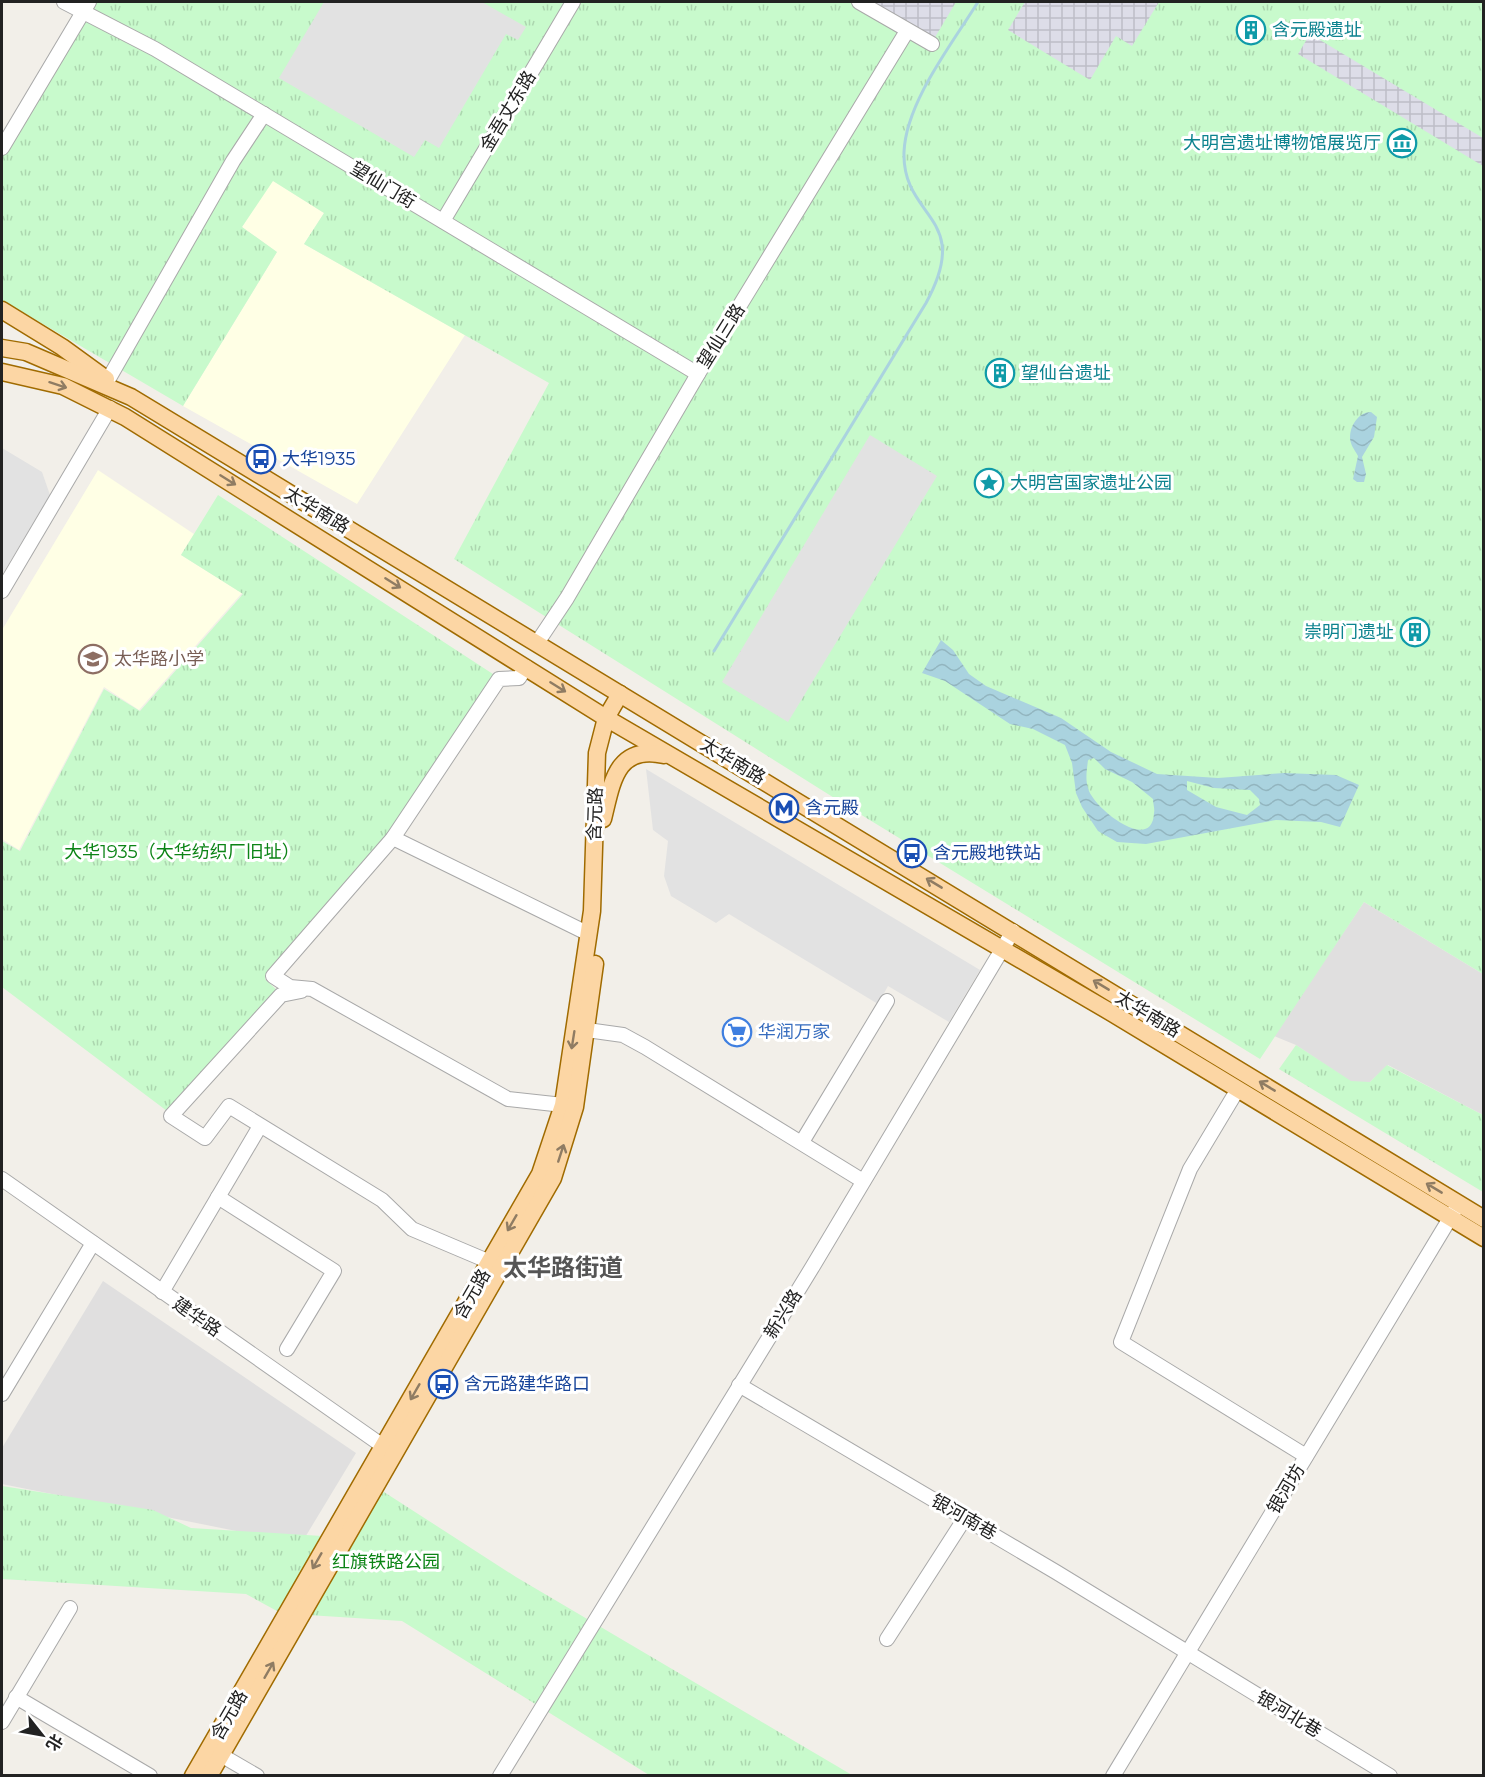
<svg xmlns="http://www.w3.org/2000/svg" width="1485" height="1777" font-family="Montserrat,'Noto Sans SC',sans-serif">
  <defs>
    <pattern id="park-tufts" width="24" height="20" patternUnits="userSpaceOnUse" patternTransform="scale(1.5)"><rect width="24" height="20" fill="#c8facc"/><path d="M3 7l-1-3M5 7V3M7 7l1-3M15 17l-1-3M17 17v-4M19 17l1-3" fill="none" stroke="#acd6af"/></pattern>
    <pattern id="plaza-grid" width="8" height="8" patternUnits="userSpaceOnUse" patternTransform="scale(1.5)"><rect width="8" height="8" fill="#dddde8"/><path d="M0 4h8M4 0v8" fill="none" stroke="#bdbdc7"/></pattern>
    <pattern id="water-waves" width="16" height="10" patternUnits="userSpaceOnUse" patternTransform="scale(1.5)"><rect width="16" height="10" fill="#aad3df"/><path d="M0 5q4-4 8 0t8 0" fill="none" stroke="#92b5bf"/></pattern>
  </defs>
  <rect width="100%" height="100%" fill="#f2efe9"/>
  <g fill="#e0dfdf">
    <polygon points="1364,902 1483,974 1483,1115 1388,1065 1370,1082 1351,1082 1296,1045 1274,1036"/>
    <polygon points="103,1281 356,1453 301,1544 2,1484 2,1448"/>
  </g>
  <g fill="#ffffe5">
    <polygon points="272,180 324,213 304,244 465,335 357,504 183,406 277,252 242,227"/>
    <polygon points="98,470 194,534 181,555 242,593 139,710 104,687 19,850 2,839 2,630"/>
  </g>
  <g fill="url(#park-tufts)">
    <polygon points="85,2 1483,2 1483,974 1364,902 1260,1059 855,811 454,559 549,383 304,244 324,213 273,181 242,227 277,252 183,406 2,300 2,140"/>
    <polygon points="218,495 496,676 390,832 265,979 280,993 167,1111 2,987 2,841 20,851 104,689 140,711 243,594 181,555"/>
    <polygon points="1296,1045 1351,1081 1370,1082 1387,1065 1483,1115 1483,1192 1279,1069"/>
    <polygon points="2,1486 153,1510 191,1528 322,1536 384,1492 516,1577 852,1775 649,1775 402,1621 308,1615 277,1611 246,1594 2,1579"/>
  </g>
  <g fill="#e2e2e2">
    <polygon points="324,2 482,2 526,27 518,40 506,34 439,148 425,140 414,157 279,78"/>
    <polygon points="870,435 937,476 788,722 722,682"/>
    <polygon points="2,448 42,472 50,495 2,575"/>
    <polygon points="646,769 980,970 949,1022 888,986 878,1004 729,914 716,923 671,896 664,876 668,841 653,830"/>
  </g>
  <g fill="url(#plaza-grid)">
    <polygon points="872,2 956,2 934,39"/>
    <polygon points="1025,2 1159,2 1132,46 1116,36 1090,80 1008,30"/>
    <polygon points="1310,34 1483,138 1483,166 1298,54"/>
  </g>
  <g fill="url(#water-waves)" fill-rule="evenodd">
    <path d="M1371 412 1377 417 1374 437 1362 457 1366 474 1364 482H1357L1353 479 1358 456C1356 452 1352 447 1351 443 1347 430 1357 412 1371 412Z"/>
    <path d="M941 640 953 650 969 674 986 686 1061 718 1111 752 1157 774 1218 778 1284 773 1336 775 1359 785 1340 827 1321 822 1276 820 1146 844 1117 842 1098 831 1082 807 1076 793 1072 763 1065 745 1033 729 1010 724 945 681 922 673ZM1094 758 1105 769 1132 782 1153 799C1153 804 1155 809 1154 813 1152 855 1092 807 1088 788 1085 779 1087 769 1088 760ZM1187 781 1214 788 1250 790 1259 799 1260 805 1247 815 1216 807 1187 790Z"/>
  </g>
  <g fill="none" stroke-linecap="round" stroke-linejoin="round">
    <path stroke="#aad3df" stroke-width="3" d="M714 651 926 303C974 215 902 220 904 152 906 102 952 44 978 2"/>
    <g stroke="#a9a9a9" stroke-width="16">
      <g id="minor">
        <polyline points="64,2 155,49 698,374"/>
        <polyline points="859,2 932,44"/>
        <polyline points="2,148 89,2"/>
        <polyline points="443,221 573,2"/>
        <polyline points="108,380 233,161 264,114"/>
        <polyline points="2,591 110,408"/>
        <polyline points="537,643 567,598 698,374 907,31"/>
        <polyline points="526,667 519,678 499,679 393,838 273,976 290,987 312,989 508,1099 563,1105"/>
        <polyline points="393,838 589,934"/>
        <polyline points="301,991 281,995 171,1116 205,1138 229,1106 382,1200 412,1229 490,1262"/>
        <polyline points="587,1030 623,1035 645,1047 863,1181"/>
        <polyline points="1238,1089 1190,1169 1121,1342 1306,1456"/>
        <polyline points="802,1142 887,1001"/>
        <polyline points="2,1179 390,1451"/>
        <polyline points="218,1197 334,1271 287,1349"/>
        <polyline points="162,1292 260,1126"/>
        <polyline points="739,1385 1056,1572 1390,1776"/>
        <polyline points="2,1394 93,1243"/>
        <polyline points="887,1639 965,1518"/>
        <polyline points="16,1697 150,1776"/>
        <polyline points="2,1722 70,1608"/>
        <polyline points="214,1751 257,1776"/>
        <polyline points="500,1776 813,1266 1013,931"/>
        <polyline points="1113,1776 1455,1210"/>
      </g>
    </g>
    <g stroke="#a06b00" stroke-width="19">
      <g id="major">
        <polyline points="2,310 62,347 106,379"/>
        <polyline points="2,348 26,352 131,397 1484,1219"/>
        <polyline points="2,372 63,386 125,417 606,718 1112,1013 1484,1238"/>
        <path d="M603 819C612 783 616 744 664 755"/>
        <polyline points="193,1776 540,1174 563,1105 592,911 597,753 606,718 620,694"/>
        <polyline points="209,1776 553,1178 575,1107 595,964"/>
      </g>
    </g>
    <use href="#minor" stroke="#fff" stroke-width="14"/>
    <use href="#major" stroke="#fcd6a4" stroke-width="16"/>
  </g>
  <defs><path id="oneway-shaft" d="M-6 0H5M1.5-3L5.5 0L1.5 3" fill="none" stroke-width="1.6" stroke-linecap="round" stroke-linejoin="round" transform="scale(1.5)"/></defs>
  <g stroke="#8f7c63">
    <use href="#oneway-shaft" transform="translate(58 385) rotate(18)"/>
    <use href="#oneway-shaft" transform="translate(228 480) rotate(32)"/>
    <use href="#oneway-shaft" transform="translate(393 583) rotate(32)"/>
    <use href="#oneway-shaft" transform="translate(558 687) rotate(32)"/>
    <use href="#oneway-shaft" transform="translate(934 883) rotate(-149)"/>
    <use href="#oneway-shaft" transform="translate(1101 985) rotate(-149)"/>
    <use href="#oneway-shaft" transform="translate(573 1040) rotate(99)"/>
    <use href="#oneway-shaft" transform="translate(1267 1086) rotate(-149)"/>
    <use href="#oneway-shaft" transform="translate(561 1153) rotate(-72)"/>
    <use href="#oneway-shaft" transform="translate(1434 1188) rotate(-149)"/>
    <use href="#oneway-shaft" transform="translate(512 1223) rotate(120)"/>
    <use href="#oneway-shaft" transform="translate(415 1392) rotate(120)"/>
    <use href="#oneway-shaft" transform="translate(317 1561) rotate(120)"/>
    <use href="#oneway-shaft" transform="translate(269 1670) rotate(-60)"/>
  </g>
  <defs>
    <g id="building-ring" transform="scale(1.5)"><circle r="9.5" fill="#fff" stroke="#0f9aa8" stroke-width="1.5"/><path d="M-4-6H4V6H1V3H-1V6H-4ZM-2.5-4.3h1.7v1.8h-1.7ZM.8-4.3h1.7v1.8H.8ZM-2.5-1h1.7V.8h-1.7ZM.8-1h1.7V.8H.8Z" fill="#0f9aa8"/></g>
    <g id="museum-ring" transform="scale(1.5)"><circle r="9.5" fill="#fff" stroke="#0f9aa8" stroke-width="1.5"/><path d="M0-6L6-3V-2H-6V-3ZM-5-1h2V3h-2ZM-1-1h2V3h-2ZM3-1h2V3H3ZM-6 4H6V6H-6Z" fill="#0f9aa8"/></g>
    <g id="bus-ring" transform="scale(1.5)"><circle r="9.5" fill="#fff" stroke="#1a4fb4" stroke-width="1.5"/><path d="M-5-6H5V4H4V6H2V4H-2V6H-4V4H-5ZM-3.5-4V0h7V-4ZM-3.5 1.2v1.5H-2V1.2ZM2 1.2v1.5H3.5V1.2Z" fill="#1a4fb4"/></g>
    <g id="sight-ring" transform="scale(1.5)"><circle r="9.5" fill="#fff" stroke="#0f9aa8" stroke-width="1.5"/><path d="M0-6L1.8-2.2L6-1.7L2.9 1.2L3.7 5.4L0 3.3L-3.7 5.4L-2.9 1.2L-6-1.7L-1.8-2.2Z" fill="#0f9aa8"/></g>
    <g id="school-ring" transform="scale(1.5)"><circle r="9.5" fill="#fff" stroke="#8d6e63" stroke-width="1.5"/><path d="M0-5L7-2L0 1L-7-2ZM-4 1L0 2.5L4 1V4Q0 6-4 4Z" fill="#8d6e63"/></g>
    <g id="metro-ring" transform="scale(1.5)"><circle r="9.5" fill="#fff" stroke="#1a4fb4" stroke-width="1.5"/><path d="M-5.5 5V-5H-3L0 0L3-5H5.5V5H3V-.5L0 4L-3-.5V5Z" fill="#1a4fb4"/></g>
    <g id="supermarket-ring" transform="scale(1.5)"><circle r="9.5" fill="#fff" stroke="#3f7fe0" stroke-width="1.5"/><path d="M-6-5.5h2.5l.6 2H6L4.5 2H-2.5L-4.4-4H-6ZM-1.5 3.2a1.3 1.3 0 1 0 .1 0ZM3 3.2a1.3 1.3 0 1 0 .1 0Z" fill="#3f7fe0"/></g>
  </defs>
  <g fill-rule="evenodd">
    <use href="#building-ring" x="1251" y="30"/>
    <use href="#museum-ring" x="1402" y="143"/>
    <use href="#building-ring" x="1000" y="373"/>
    <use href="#bus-ring" x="261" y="459"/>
    <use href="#sight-ring" x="989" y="483"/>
    <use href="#building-ring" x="1415" y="632"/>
    <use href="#school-ring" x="93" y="659"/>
    <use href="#metro-ring" x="784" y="808"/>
    <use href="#bus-ring" x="912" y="853"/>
    <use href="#supermarket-ring" x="737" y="1032"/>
    <use href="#bus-ring" x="443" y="1384"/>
  </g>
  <g text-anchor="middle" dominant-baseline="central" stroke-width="6" stroke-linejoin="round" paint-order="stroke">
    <g font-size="18" fill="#0d838f" stroke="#fff" text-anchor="start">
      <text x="1272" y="30">含元殿遗址</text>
      <text x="1381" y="143" text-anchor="end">大明宫遗址博物馆展览厅</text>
      <text x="1021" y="373">望仙台遗址</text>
      <text x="1010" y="483">大明宫国家遗址公园</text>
      <text x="1394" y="632" text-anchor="end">崇明门遗址</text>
    </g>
    <g font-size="18" fill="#222" stroke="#fff">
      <text transform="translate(508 111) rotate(-59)">金吾丈东路</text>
      <text transform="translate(383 185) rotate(31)">望仙门街</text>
      <text transform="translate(721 336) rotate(-58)">望仙三路</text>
      <text transform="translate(317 510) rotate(31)">太华南路</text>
      <text transform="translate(733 761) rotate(31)">太华南路</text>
      <text transform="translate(595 814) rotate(-88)">含元路</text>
      <text transform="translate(1148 1014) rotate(31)">太华南路</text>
      <text transform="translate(472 1294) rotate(-60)">含元路</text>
      <text transform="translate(783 1314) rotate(-58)">新兴路</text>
      <text transform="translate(197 1317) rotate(35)">建华路</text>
      <text transform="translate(1286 1489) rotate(-59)">银河坊</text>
      <text transform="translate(964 1517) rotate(30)">银河南巷</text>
      <text transform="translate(1289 1714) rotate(31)">银河北巷</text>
      <text transform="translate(229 1715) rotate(-60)">含元路</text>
    </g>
    <g font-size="18" fill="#164399" stroke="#fff" text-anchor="start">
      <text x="282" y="459">大华1935</text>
      <text x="805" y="808">含元殿</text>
      <text x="933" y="853">含元殿地铁站</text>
      <text x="464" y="1384">含元路建华路口</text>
    </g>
    <g font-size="18" fill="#785e54" stroke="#fff" text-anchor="start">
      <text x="114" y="659">太华路小学</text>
    </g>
    <g font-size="18" fill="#0c8416" stroke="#fff">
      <text x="182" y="852">大华1935（大华纺织厂旧址）</text>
      <text x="386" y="1562">红旗铁路公园</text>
    </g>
    <g font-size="18" fill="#366cbe" stroke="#fff" text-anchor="start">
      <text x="758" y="1032">华润万家</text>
    </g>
    <g font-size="24" font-weight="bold" fill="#555" stroke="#fff">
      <text x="563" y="1267">太华路街道</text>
    </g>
  </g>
  <rect width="1485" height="1777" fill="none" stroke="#222222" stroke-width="6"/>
  <g transform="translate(42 1735) rotate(121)" stroke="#ffffff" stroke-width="4.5" paint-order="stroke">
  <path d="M0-4.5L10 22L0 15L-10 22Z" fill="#222222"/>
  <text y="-9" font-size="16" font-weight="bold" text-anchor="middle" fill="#222222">北</text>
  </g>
</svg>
